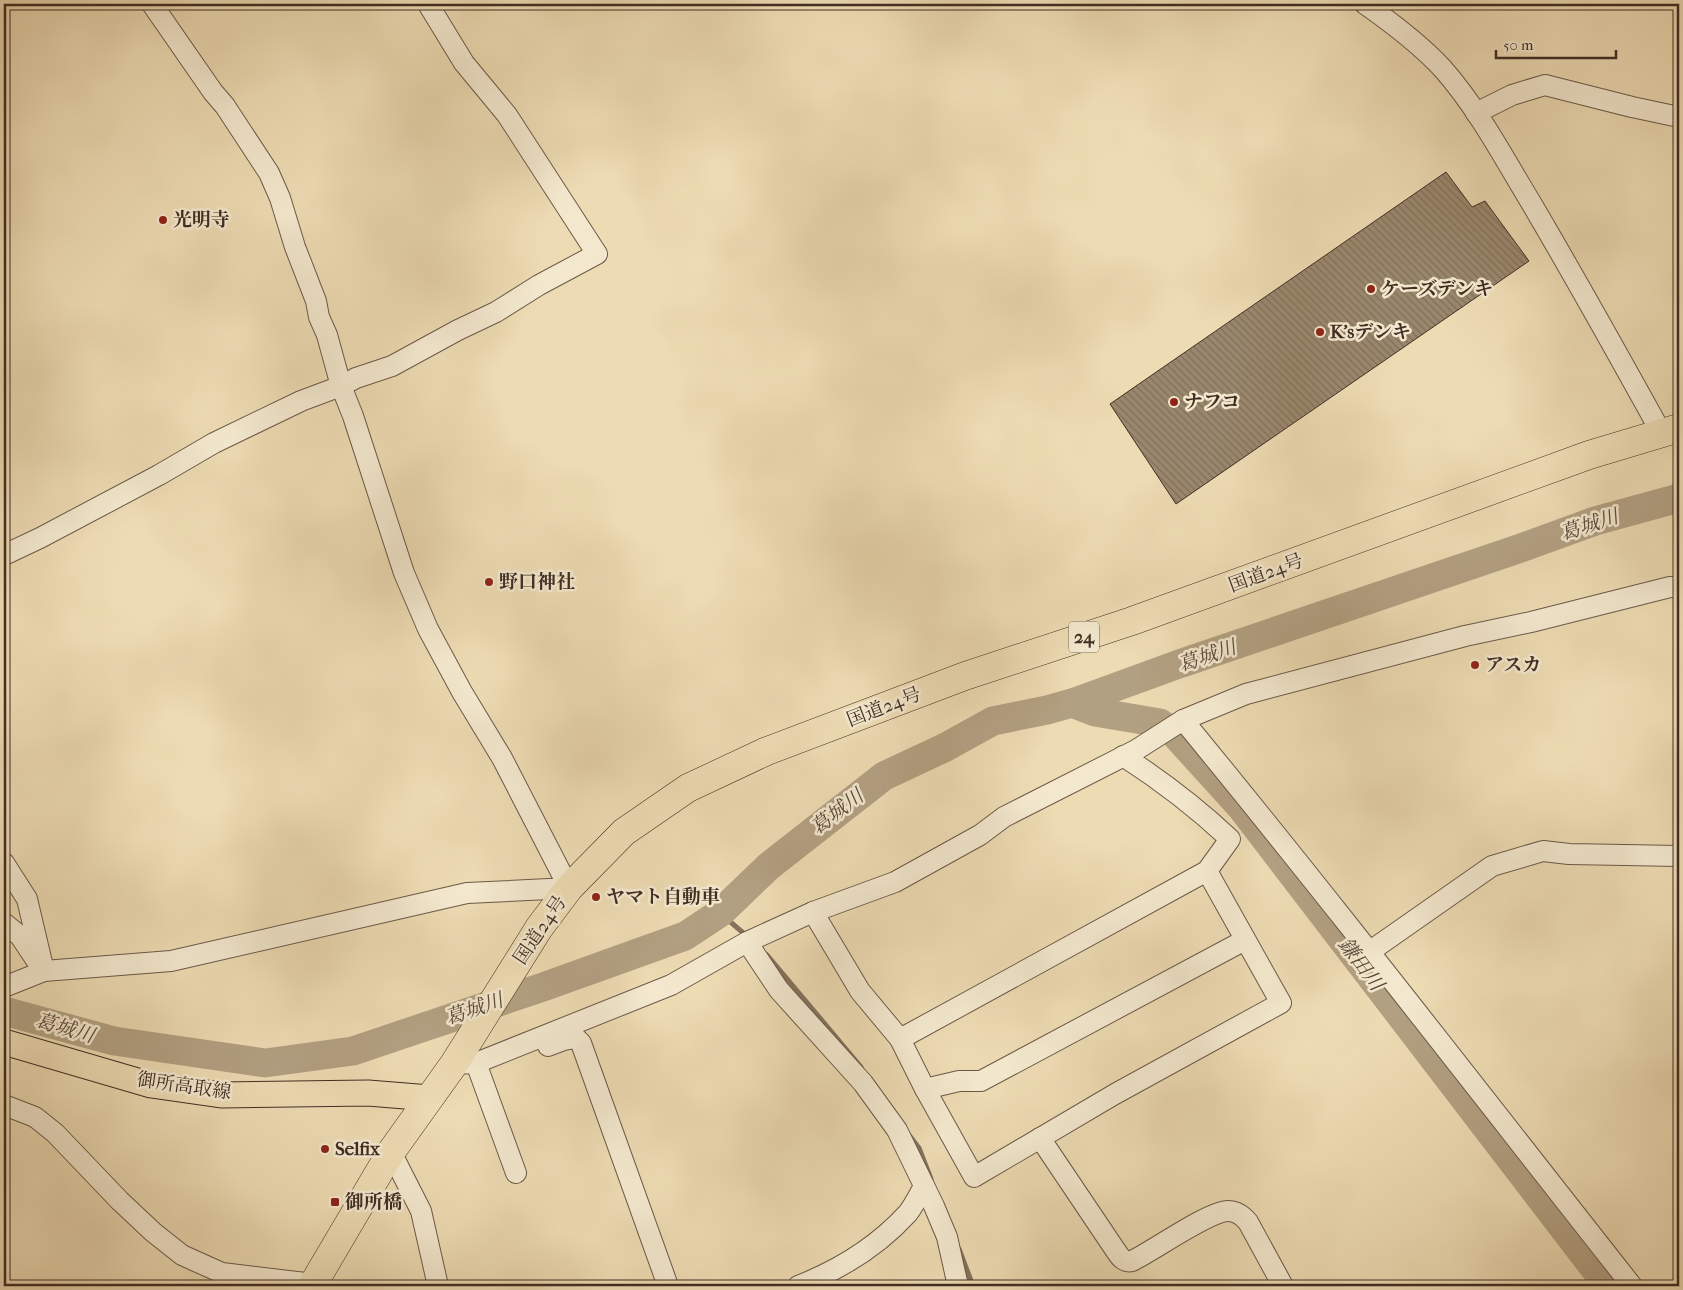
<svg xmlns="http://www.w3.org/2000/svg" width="1683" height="1290" font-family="'IM FELL French Canon','Noto Serif JP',serif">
  <defs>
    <pattern id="building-back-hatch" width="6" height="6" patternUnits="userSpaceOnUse" patternTransform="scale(1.25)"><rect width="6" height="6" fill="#9a886e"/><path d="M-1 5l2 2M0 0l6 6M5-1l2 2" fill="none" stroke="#7f705a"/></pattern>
  </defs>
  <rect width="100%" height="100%" fill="#eddbb3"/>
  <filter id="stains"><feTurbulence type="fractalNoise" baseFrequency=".004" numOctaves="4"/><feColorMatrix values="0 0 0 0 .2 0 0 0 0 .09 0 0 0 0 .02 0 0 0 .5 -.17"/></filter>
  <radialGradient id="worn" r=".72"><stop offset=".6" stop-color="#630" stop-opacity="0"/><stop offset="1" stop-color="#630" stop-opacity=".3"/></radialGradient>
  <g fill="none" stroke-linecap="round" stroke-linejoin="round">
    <g stroke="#84725c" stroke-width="5">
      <polyline points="720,913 748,937"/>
      <polyline points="767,955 861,1067"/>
      <polyline points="909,1135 919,1148 931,1179"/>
      <polyline points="959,1249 973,1286"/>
    </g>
    <g stroke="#b2a082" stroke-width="29">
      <polyline points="1072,703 1095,712 1160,723 1172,731 1241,807 1608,1286"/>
      <polyline points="4,1011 114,1041 265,1063 353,1051 543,987 685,936 720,913 769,866 884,776 944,748 993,721 1047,710 1072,703 1179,664 1518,549 1595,521 1679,498"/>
    </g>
  </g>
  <polygon fill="url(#building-back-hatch)" stroke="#402e24" points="1446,172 1472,207 1485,201 1529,261 1176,504 1110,404"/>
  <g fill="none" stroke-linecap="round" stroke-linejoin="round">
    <g stroke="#6b5948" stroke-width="22">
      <g id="minor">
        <path d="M1365 4C1392 23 1420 44 1443 69 1479 110 1505 160 1533 206 1577 281 1620 358 1662 434"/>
        <polyline points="1476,113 1512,95 1545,85 1632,107 1679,117"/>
        <polyline points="4,555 40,538 159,475 214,443 301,401 341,386 356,378 392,366 458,330 496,312 539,285 597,254 507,115 464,63 428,4"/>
        <path d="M1183 720C1336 906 1483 1097 1632 1286"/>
        <polyline points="4,863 27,899 44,971"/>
        <path d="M813 912 860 991 900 1039 1207 871 1230 839C1197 808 1162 781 1123 756"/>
        <polyline points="4,923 20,936 38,963"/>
        <polyline points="747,942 779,990 863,1083 897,1130 934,1206 947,1237 958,1286"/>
        <polyline points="1369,952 1492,866 1543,851 1569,854 1679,856"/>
        <polyline points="4,987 44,971 171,961 467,893 569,888 502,758 462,692 428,629 404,573 353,416 341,386 327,335 319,317 316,301 295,247 280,198 269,173 225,106 213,92 152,4"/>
        <polyline points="900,1039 925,1089 974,1177 1115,1094 1281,1003 1207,871"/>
        <polyline points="548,1046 564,1040 576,1038 581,1043 668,1286"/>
        <polyline points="476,1063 516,1173"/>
        <polyline points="454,1064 476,1063 671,985 747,942 813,912 895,882 980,835 1004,817 1136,750 1183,720 1246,694 1465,636 1531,622 1670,587 1679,587"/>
        <polyline points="925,1089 959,1081 981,1081 1245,940"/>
        <polyline points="4,1105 35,1117 55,1133 120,1201 153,1232 182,1255 222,1273 314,1284 321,1286"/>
        <path d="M1040 1138 1116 1251C1120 1257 1124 1263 1132 1261 1153 1251 1209 1211 1228 1211 1237 1211 1243 1216 1248 1222L1283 1286"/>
        <polyline points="391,1152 421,1211 438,1286"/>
        <path d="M798 1286C839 1270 878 1246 908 1213 914 1205 919 1195 924 1186"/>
      </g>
    </g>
    <g stroke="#402e24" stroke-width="27">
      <polyline id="major" points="4,1042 151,1085 221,1095 368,1093 430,1098"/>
    </g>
    <g stroke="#402e24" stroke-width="29">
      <polyline id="highway" points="312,1286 391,1152 454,1064 539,928 569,888 624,832 688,788 767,751 965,676 1132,621 1589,455 1679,428"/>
    </g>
    <use href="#minor" stroke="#f3e8ce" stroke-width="20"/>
    <use href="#major" stroke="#eddbb3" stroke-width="25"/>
    <use href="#highway" stroke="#eddbb3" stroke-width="28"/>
  </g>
  <g fill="#8f2418" stroke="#f3e8ce" stroke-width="2">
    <circle cx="163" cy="220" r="5"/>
    <circle cx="1371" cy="289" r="5"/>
    <circle cx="1320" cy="332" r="5"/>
    <circle cx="1174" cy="402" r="5"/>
    <circle cx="489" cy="582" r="5"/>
    <circle cx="1475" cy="665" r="5"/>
    <circle cx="596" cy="897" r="5"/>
    <circle cx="325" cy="1149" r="5"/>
    <rect x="330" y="1197" width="10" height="10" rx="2.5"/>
  </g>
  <g text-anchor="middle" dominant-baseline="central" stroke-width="5" stroke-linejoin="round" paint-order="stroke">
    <rect fill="#f3e8ce" stroke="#766657" stroke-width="1" x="1069" y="621.5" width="30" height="31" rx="4"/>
    <g font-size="18" font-weight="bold" fill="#402e24">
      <text x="1084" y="637">24</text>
    </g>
    <g font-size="19" font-weight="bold" fill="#402e24" stroke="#f3e8ce" text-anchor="start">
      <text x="173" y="220">光明寺</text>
      <text x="1381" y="289">ケーズデンキ</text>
      <text x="1330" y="332">K'sデンキ</text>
      <text x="1184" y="402">ナフコ</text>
      <text x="499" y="582">野口神社</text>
      <text x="1485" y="665">アスカ</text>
      <text x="606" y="897">ヤマト自動車</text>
      <text x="335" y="1149">Selfix</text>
      <text x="345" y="1202">御所橋</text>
    </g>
    <g font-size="19" fill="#402e24" stroke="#f3e8ce">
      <text transform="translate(1266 573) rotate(-20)">国道24号</text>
      <text transform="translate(884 707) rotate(-21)">国道24号</text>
      <text transform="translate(540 930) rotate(-56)">国道24号</text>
      <text transform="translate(184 1086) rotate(8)">御所高取線</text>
    </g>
    <g font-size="20" font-style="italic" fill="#5c4a3c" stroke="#f3e8ce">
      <text transform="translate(1589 525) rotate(-18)">葛城川</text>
      <text transform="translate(1207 656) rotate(-19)">葛城川</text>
      <text transform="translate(837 812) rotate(-38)">葛城川</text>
      <text transform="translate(1361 964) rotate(53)">鎌田川</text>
      <text transform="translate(474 1009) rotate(-19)">葛城川</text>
      <text transform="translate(65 1028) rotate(16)">葛城川</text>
    </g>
  </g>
  <rect width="1683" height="1290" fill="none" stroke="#eddbb3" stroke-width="20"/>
  <rect x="5" y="5" width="1673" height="1280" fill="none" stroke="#402e24" stroke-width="2.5"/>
  <rect x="10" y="10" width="1663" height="1270" fill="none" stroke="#402e24"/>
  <path d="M1496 50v8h120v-8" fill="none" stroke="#402e24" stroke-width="2.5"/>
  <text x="1503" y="50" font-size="15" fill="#402e24" stroke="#f3e8ce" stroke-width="4" paint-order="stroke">50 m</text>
  <rect width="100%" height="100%" filter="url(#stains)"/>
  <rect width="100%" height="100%" fill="url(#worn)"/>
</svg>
